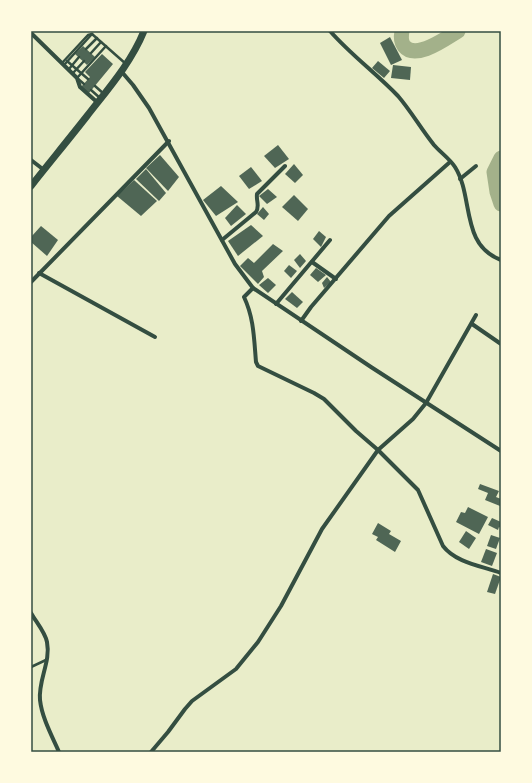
<svg xmlns="http://www.w3.org/2000/svg" width="532" height="783" font-family="Mulish,sans-serif">
  <rect width="100%" height="100%" fill="#e9edc9"/>
  <g fill="none" stroke-linecap="round" stroke-linejoin="round">
    <g stroke="#a3b18a" stroke-width="15">
      <path d="M402 31C401 36 401 42 404 46 416 61 446 38 458 31"/>
      <polyline points="501,158 494,172 497,192 501,204"/>
    </g>
  </g>
  <g fill="#4f6655">
    <polygon points="390,37 402,60 391,65 380,43"/>
    <polygon points="83,46 95,57 87,65 75,54"/>
    <polygon points="102,54 113,64 89,93 81,87 90,77 85,72"/>
    <polygon points="378,61 390,71 384,78 372,68"/>
    <polygon points="393,65 411,67 410,80 391,78"/>
    <polygon points="278,145 289,159 275,168 264,156"/>
    <polygon points="160,155 179,177 168,191 146,168"/>
    <polygon points="294,164 303,175 295,183 285,174"/>
    <polygon points="251,167 262,181 249,189 239,176"/>
    <polygon points="146,169 166,193 159,201 136,179"/>
    <polygon points="134,180 157,201 141,216 117,196"/>
    <polygon points="221,186 238,202 216,216 203,200"/>
    <polygon points="268,189 277,197 267,204 259,196"/>
    <polygon points="294,195 308,209 298,221 282,207"/>
    <polygon points="237,205 246,214 231,226 225,218"/>
    <polygon points="263,207 269,214 264,220 257,214"/>
    <polygon points="251,225 263,236 238,256 228,241"/>
    <polygon points="41,226 58,240 47,256 31,242 31,237"/>
    <polygon points="319,231 326,237 321,247 313,239"/>
    <polygon points="273,244 283,251 262,271 264,277 258,284 240,266 248,258 254,263"/>
    <polygon points="300,254 306,261 300,268 294,260"/>
    <polygon points="289,265 297,271 291,278 284,271"/>
    <polygon points="316,268 326,275 318,282 310,275"/>
    <polygon points="327,277 331,282 324,288 322,283"/>
    <polygon points="268,278 276,285 268,293 259,285"/>
    <polygon points="292,292 303,302 297,308 285,299"/>
    <polygon points="480,484 499,491 496,497 501,499 500,506 485,500 488,493 478,489"/>
    <polygon points="468,507 488,517 479,534 456,522 461,512 465,513"/>
    <polygon points="492,518 501,522 501,528 499,527 498,530 488,525"/>
    <polygon points="378,523 391,531 389,534 401,541 395,552 376,540 378,537 372,534"/>
    <polygon points="466,531 476,538 469,549 459,542"/>
    <polygon points="491,535 500,538 496,549 487,546"/>
    <polygon points="486,549 497,553 492,566 481,562"/>
    <polygon points="493,574 501,577 495,594 487,592"/>
  </g>
  <g fill="none" stroke-linecap="round" stroke-linejoin="round">
    <g stroke="#344e41" stroke-width="2.5">
      <polyline points="92,34 126,64"/>
      <polyline points="86,49 97,38"/>
      <polyline points="91,53 101,42"/>
      <polyline points="67,61 88,79"/>
      <polyline points="62,63 88,35 92,34"/>
      <polyline points="64,65 92,34"/>
      <polyline points="69,69 79,57"/>
      <polyline points="73,73 84,61"/>
      <polyline points="84,84 77,78 106,46"/>
      <polyline points="95,86 104,94"/>
      <polyline points="91,90 100,98"/>
      <polyline points="31,667 46,660"/>
    </g>
    <g stroke="#344e41" stroke-width="4">
      <path d="M330 31C351 55 376 73 398 96 411 111 421 129 434 145 440 152 450 159 455 167 474 197 460 245 501 260"/>
      <polyline points="31,33 77,78 80,87 98,103"/>
      <polyline points="121,71 133,85 149,108 235,264 253,288 371,367 501,451"/>
      <polyline points="31,160 44,170"/>
      <polyline points="460,179 476,166"/>
      <path d="M222 240 256 212C260 206 256 201 257 194L285 166"/>
      <polyline points="312,262 336,279"/>
      <polyline points="39,273 155,337"/>
      <polyline points="31,282 169,141"/>
      <path d="M253 288 244 297C254 318 254 339 256 362L258 366 314 393 324 399 356 431 378 450 418 490 443 546C456 563 482 566 501 573"/>
      <polyline points="276,304 330,240"/>
      <polyline points="301,321 311,307 389,216 450,162"/>
      <polyline points="472,324 501,344"/>
      <path d="M31 613C36 622 45 632 47 642 51 662 38 680 40 700 42 718 52 736 59 752"/>
      <polyline points="151,752 168,732 185,709 192,701 236,669 258,642 281,606 322,529 378,450 413,419 426,403 476,315"/>
    </g>
    <path stroke="#344e41" stroke-width="7" d="M31 186C50 162 69 139 87 116 108 89 131 63 144 31"/>
  </g>
  <rect width="532" height="783" fill="none" stroke="#fefae0" stroke-width="64"/>
  <rect x="32" y="32" width="468" height="719" fill="none" stroke="#344e41" stroke-width="1.5"/>
</svg>
